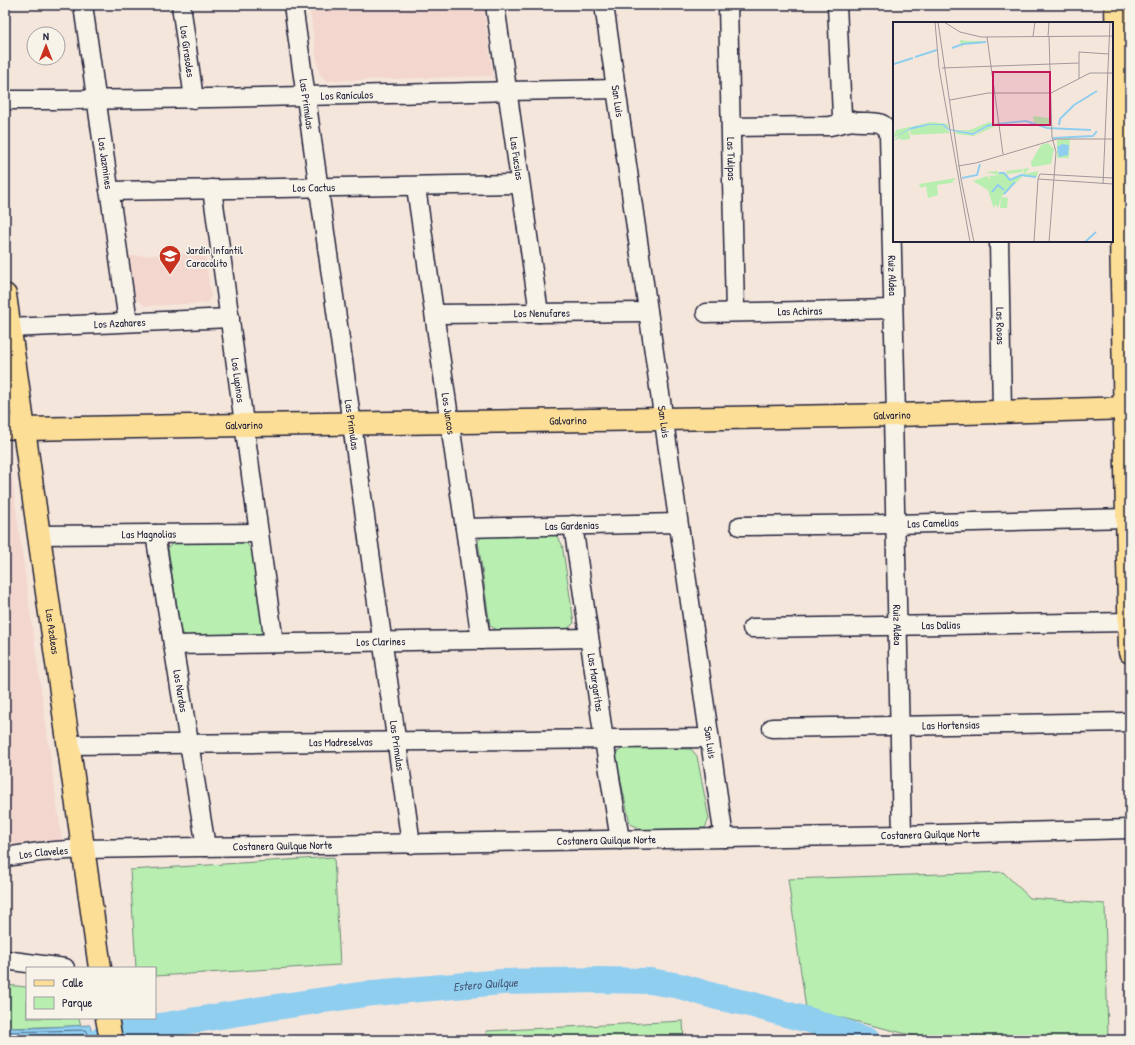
<svg xmlns="http://www.w3.org/2000/svg" width="1135" height="1045" font-family="'Patrick Hand',sans-serif">
  <rect width="100%" height="100%" fill="#f5e6dc"/>
  <filter id="ink" filterUnits="userSpaceOnUse"><feTurbulence type="fractalNoise" baseFrequency=".025" numOctaves="2"/><feDisplacementMap in="SourceGraphic" scale="8" xChannelSelector="R" yChannelSelector="G"/><feConvolveMatrix kernelMatrix="1 2 1 2 8 2 1 2 1" color-interpolation-filters="sRGB"/></filter>
  <g filter="url(#ink)">
    <g fill="#f3d7ce">
      <polygon points="309,5 483,5 493,76 326,81 319,73"/>
      <polygon points="205,253 211,296 207,303 145,306 136,299 128,256"/>
      <polygon points="5,456 9,458 62,840 5,846"/>
    </g>
    <g fill="#b8eeb0" stroke="#6d8876">
      <polygon points="484,534 555,534 562,544 574,623 566,630 501,632 490,626 478,541"/>
      <polygon points="175,541 245,541 252,551 265,630 256,637 191,639 181,633 168,548"/>
      <polygon points="624,748 691,749 697,756 709,819 705,828 645,830 630,824 615,753"/>
      <polygon points="334,857 340,965 155,976 155,968 136,968 130,870"/>
      <polygon points="1003,872 1030,898 1105,904 1108,1040 931,1040 806,1009 788,879"/>
      <polygon points="5,985 27,987 27,1018 79,1018 81,1026 5,1028"/>
      <polygon points="683,1021 684,1040 487,1040 486,1031"/>
    </g>
    <polygon fill="#90cef0" stroke="#6489a8" points="90,1025 94,1040 5,1040 5,1028 30,1028"/>
    <g fill="none" stroke-linecap="round" stroke-linejoin="round">
      <g stroke="#4e6783" stroke-width="1">
        <polyline points="5,1032 86,1030 87,1031 90,1040"/>
        <polyline points="5,1037 82,1035 84,1036 85,1040"/>
      </g>
      <path stroke="#90cef0" stroke-width="26" id="s1" d="M100 1040 141 1029 269 1008 373 993 502 982 600 980 650 981 680 986 717 997 750 1004 778 1012 812 1021 867 1040"/>
      <g stroke="#22223b" stroke-width="21">
        <g id="minor">
          <path id="s2" d="M83 5 128 322"/>
          <path id="s3" d="M181 5 194 99"/>
          <path id="s4" d="M293 5 411 844"/>
          <path id="s5" d="M495 5 539 313"/>
          <path id="s6" d="M604 5 724 838"/>
          <path id="s7" d="M728 5 735 312"/>
          <path id="s8" d="M837 5 842 116C855 130 882 112 889 133L896 415"/>
          <path id="s9" d="M5 100C209 101 412 92 616 89"/>
          <polyline points="731,127 830,126 852,121"/>
          <path id="s10" d="M416 187 481 640"/>
          <path id="s11" d="M212 189 274 643"/>
          <path id="s12" d="M109 191 520 184"/>
          <path id="s13" d="M999 241 1002 411"/>
          <path id="s14" d="M706 313 893 309"/>
          <path id="s15" d="M435 314 648 312"/>
          <path id="s16" d="M10 328 230 318"/>
          <path id="s17" d="M893 415 902 835"/>
          <path id="s18" d="M573 525 604 740 620 840"/>
          <path id="s19" d="M740 526 895 524 1127 518"/>
          <path id="s20" d="M465 528 678 523"/>
          <path id="s21" d="M155 534 206 847"/>
          <path id="s22" d="M39 535 259 533"/>
          <path id="s23" d="M752 628 1129 622"/>
          <path id="s24" d="M173 645 589 638"/>
          <path id="s25" d="M772 728 1130 722"/>
          <path id="s26" d="M69 745 709 738"/>
          <path id="s27" d="M5 857 40 852 83 849 902 835 1130 829"/>
          <polyline points="5,960 65,968"/>
        </g>
      </g>
      <g stroke="#22223b" stroke-width="25">
        <g id="major">
          <polyline points="1116,5 1130,652"/>
          <path id="s28" d="M5 295 100 968"/>
          <path id="s29" d="M5 427 24 429 245 425 664 419 896 415 1130 408"/>
          <polyline points="107,1018 111,1040"/>
        </g>
      </g>
      <use href="#minor" stroke="#f7f3e8" stroke-width="18"/>
      <use href="#major" stroke="#fdde96" stroke-width="22"/>
    </g>
  </g>
  <defs>
    <g id="school-pin" transform="scale(1.15)"><path d="M0 17L-7.5 6A9.5 9.5 0 1 1 7.5 6Z" fill="#c8321e" stroke="#f7f3e8"/><path d="M0-5L7-2L0 1L-7-2ZM-4 1L0 2.5L4 1V4Q0 6-4 4Z" fill="#fff"/></g>
  </defs>
  <g fill-rule="evenodd">
    <use href="#school-pin" x="170" y="256"/>
  </g>
  <g text-anchor="middle" dominant-baseline="central" stroke-width="3.5" stroke-linejoin="round" paint-order="stroke">
    <g font-size="11" fill="#22223b" stroke="#f7f3e8">
      <text stroke="none"><textPath href="#s3" startOffset="47">Los Girasoles</textPath></text>
      <text stroke="none"><textPath href="#s9" startOffset="342">Los Ranículos</textPath></text>
      <text stroke="none"><textPath href="#s6" startOffset="97">San Luis</textPath></text>
      <text stroke="none"><textPath href="#s4" startOffset="100">Las Primulas</textPath></text>
      <text stroke="none"><textPath href="#s5" startOffset="155">Las Fucsias</textPath></text>
      <text stroke="none"><textPath href="#s7" startOffset="154">Las Tulipas</textPath></text>
      <text stroke="none"><textPath href="#s2" startOffset="160">Los Jazmines</textPath></text>
      <text stroke="none"><textPath href="#s12" startOffset="205">Los Cactus</textPath></text>
      <text stroke="none"><textPath href="#s8" startOffset="307">Ruiz Aldea</textPath></text>
      <text stroke="none"><textPath href="#s14" startOffset="94">Las Achiras</textPath></text>
      <text stroke="none"><textPath href="#s15" startOffset="107">Los Nenufares</textPath></text>
      <text stroke="none"><textPath href="#s16" startOffset="110">Los Azahares</textPath></text>
      <text stroke="none"><textPath href="#s13" startOffset="85">Las Rosas</textPath></text>
      <text stroke="none"><textPath href="#s11" startOffset="193">Los Lupinos</textPath></text>
      <text stroke="none"><textPath href="#s10" startOffset="229">Los Juncos</textPath></text>
      <text stroke="none"><textPath href="#s29" startOffset="887">Galvarino</textPath></text>
      <text stroke="none"><textPath href="#s29" startOffset="563">Galvarino</textPath></text>
      <text stroke="none"><textPath href="#s6" startOffset="421">San Luis</textPath></text>
      <text stroke="none"><textPath href="#s4" startOffset="424">Las Primulas</textPath></text>
      <text stroke="none"><textPath href="#s29" startOffset="239">Galvarino</textPath></text>
      <text stroke="none"><textPath href="#s19" startOffset="193">Las Camelias</textPath></text>
      <text stroke="none"><textPath href="#s20" startOffset="107">Las Gardenias</textPath></text>
      <text stroke="none"><textPath href="#s22" startOffset="110">Las Magnolias</textPath></text>
      <text stroke="none"><textPath href="#s17" startOffset="210">Ruiz Aldea</textPath></text>
      <text stroke="none"><textPath href="#s23" startOffset="189">Las Dalias</textPath></text>
      <text stroke="none"><textPath href="#s28" startOffset="340">Las Azaleas</textPath></text>
      <text stroke="none"><textPath href="#s24" startOffset="208">Los Clarines</textPath></text>
      <text stroke="none"><textPath href="#s18" startOffset="159">Las Margaritas</textPath></text>
      <text stroke="none"><textPath href="#s21" startOffset="159">Los Nardos</textPath></text>
      <text stroke="none"><textPath href="#s25" startOffset="179">Las Hortensias</textPath></text>
      <text stroke="none"><textPath href="#s26" startOffset="272">Las Madreselvas</textPath></text>
      <text stroke="none"><textPath href="#s6" startOffset="745">San Luis</textPath></text>
      <text stroke="none"><textPath href="#s4" startOffset="748">Las Primulas</textPath></text>
      <text stroke="none"><textPath href="#s27" startOffset="926">Costanera Quilque Norte</textPath></text>
      <text stroke="none"><textPath href="#s27" startOffset="602">Costanera Quilque Norte</textPath></text>
      <text stroke="none"><textPath href="#s27" startOffset="278">Costanera Quilque Norte</textPath></text>
      <text stroke="none"><textPath href="#s27" startOffset="39">Los Claveles</textPath></text>
    </g>
    <g font-size="11" fill="#22223b" stroke="#f7f3e8" text-anchor="start">
      <text x="186" y="250">Jardín Infantil<tspan x="186" dy="13">Caracolito</tspan></text>
    </g>
    <g font-size="12" font-style="italic" fill="#435671" stroke="#f7f3e8">
      <text stroke="none"><textPath href="#s1" startOffset="390">Estero Quilque</textPath></text>
    </g>
  </g>
  <g transform="translate(893 22)">
    <rect width="220" height="220" fill="#f5e6dc"/>
    <path d="M67 18 74 19H93V21L70 22 69 27ZM140 94 156 96V105L141 101ZM38 100 55 102 56 107 51 102H34L19 105 0 116 3 108ZM96 100 105 102H96L83 111 63 108H77ZM37 103H49L57 111 18 113 17 107ZM105 103 81 114 63 112V109L82 113 94 105ZM16 108 17 117 8 118 7 116 0 119 7 112ZM177 116 176 136H164V118ZM155 121 161 127 158 142 139 145 138 140 148 123ZM128 147 130 150 115 152 113 155 118 160 113 155 118 157 125 155 130 152 131 149 129 147 137 146 131 152 145 149 144 155H131L130 151 129 155H125H129L108 175 115 176 114 186H107L108 176 105 186 102 182 101 187 95 168 80 159 94 154 98 158 96 154 106 153 92 150 105 149V151L111 152H114L113 149ZM63 156 59 160H64L44 163 45 173 35 176 33 164 28 166 26 162Z" fill="#b8eeb0"/>
    <path d="M34 102H51L56 107 80 111 96 102 105 103 94 105 80 113 55 108 49 103H37L16 108 0 116 19 105ZM169 122 176 123 175 133 166 135 164 125Z" fill="#90cef0"/>
    <path fill="none" stroke="#90cef0" stroke-width="2" d="M59 26 70 22 93 20M22 35 44 28M1 42 20 36M104 102 133 99 154 106 198 108M166 103 167 97 181 83 204 69M160 116 200 114 204 109M106 151H111L117 158 128 153 143 155M69 156 84 153 87 142M99 170 105 163 111 168M111 172 122 160M192 220 203 210"/>
    <path fill="none" stroke="#a1989c" stroke-width="1" d="M42 0 46 46 77 220M45 0 68 157 81 220M51 0 67 10 88 15 220 14M140 14 142 0M156 14 159 115 163 130 156 220M94 15 110 132M155 15 156 0M49 46 186 41M186 57V30L216 32M57 78 95 71H158L197 51H220M65 144 83 141 164 117H220M145 157 220 162M210 162 217 0M141 220 145 157 147 152 220 156"/>
    <path fill="#c2185b" fill-opacity="0.15" stroke="#c2185b" stroke-width="2" d="M100 50H157V103H100Z"/>
    <rect width="220" height="220" fill="none" stroke="#22223b" stroke-width="2"/>
  </g>
  <rect width="1135" height="1045" fill="none" stroke="#f7f3e8" stroke-width="20"/>
  <rect x="10" y="10" width="1115" height="1025" fill="none" stroke="#22223b" stroke-width="1.5" filter="url(#ink)"/>
  <rect x="26" y="967" width="130" height="52" fill="#f7f3e8" stroke="#a29fa3"/>
  <rect x="34" y="980" width="20" height="6" fill="#fdde96" stroke="#a29fa3"/>
  <text x="62" y="987" font-size="12" fill="#22223b">Calle</text>
  <rect x="34" y="997" width="20" height="12" fill="#b8eeb0" stroke="#a29fa3"/>
  <text x="62" y="1007" font-size="12" fill="#22223b">Parque</text>
  <g transform="translate(46 46)"><circle r="19" fill="#f7f3e8" stroke="#a29fa3"/>
  <path d="M0-3L7 15L0 10L-7 15Z" fill="#c8321e"/>
  <text y="-6" font-size="11" font-weight="bold" text-anchor="middle" fill="#22223b">N</text>
  </g>
</svg>
